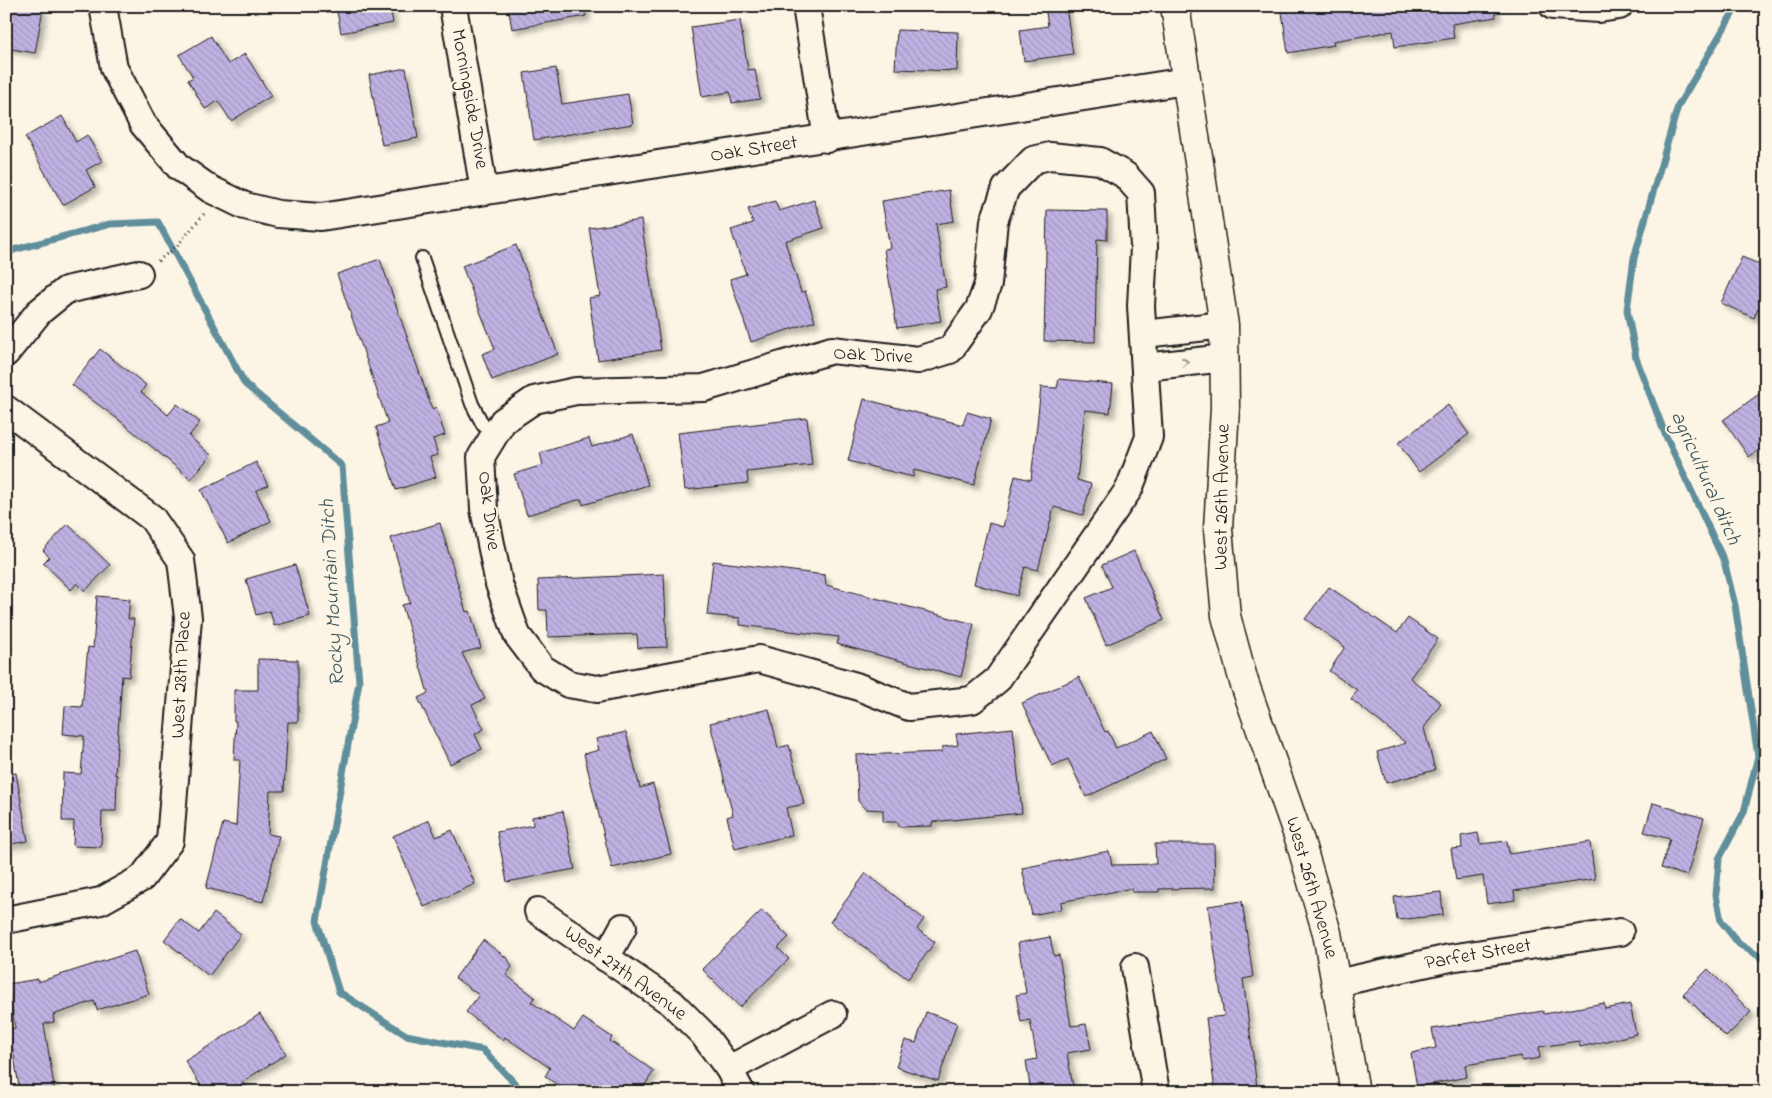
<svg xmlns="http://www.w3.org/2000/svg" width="1772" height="1098" font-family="'Indie Flower',sans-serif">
  <defs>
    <pattern id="building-back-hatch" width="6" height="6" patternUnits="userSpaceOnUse" patternTransform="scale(1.25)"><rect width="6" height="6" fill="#bfb1e2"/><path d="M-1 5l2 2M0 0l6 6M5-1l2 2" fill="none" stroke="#a498c1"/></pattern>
    <filter id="shadow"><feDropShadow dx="4.5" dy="4.5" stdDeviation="2.5" flood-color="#0004"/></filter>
  </defs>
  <rect width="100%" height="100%" fill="#fcf5e5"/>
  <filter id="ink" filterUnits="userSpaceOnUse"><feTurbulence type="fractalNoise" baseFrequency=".02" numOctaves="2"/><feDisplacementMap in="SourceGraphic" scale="10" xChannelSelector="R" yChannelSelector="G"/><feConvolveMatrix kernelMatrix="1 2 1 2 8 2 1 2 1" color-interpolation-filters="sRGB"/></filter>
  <g filter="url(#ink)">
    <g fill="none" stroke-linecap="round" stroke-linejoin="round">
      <g stroke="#618f9b" stroke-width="7">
        <polyline points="1737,6 1678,106 1634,258 1627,310 1636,358 1665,434 1724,561 1735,605 1758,756 1744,812 1719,859 1716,895 1721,921 1739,944 1762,958 1766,958"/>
        <polyline points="6,252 110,224 158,222 245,384 342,466 359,682 317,921 339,992 406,1035 483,1050 523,1092"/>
      </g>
    </g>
    <g fill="url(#building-back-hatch)" stroke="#1c1c1c" filter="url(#shadow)">
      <polygon points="6,6 43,9 35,53 6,48"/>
      <polygon points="336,6 390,6 393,23 341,33"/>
      <polygon points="508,6 585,6 586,16 512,29"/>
      <polygon points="1045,6 1066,6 1073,54 1024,61 1020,30 1048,26"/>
      <polygon points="1281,6 1495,6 1496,17 1452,24 1454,38 1395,47 1393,31 1333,41 1334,45 1288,53"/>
      <polygon points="740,20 748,70 755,69 760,99 732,103 730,92 702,97 691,27"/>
      <polygon points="897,30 958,32 957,71 895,69"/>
      <polygon points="211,36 228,64 245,54 271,96 231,121 218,101 205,109 188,80 193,77 179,55"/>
      <polygon points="406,68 418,138 382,145 369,75"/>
      <polygon points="556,68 562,104 628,94 633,124 534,140 524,73"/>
      <polygon points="62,116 76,142 87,135 102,161 86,170 95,187 63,205 25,137"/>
      <polygon points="949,190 954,221 936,224 946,287 935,289 941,321 897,328 884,249 890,248 882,201"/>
      <polygon points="814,200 824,228 785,241 801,292 805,291 815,321 751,342 730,279 746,274 731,230 753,223 748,209 775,201 779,211"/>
      <polygon points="1047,210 1107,211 1107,240 1097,239 1095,342 1044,341"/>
      <polygon points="641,220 661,350 598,360 589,298 600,296 589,228"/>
      <polygon points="516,245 558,354 492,380 482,354 495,349 462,266"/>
      <polygon points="1742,257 1766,267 1766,312 1758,308 1754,318 1721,303"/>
      <polygon points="380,259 432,409 436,407 445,435 433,439 438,455 430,457 436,477 396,490 376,427 388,423 337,274"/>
      <polygon points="100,349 146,385 141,392 168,415 177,404 200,422 189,436 211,455 191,479 119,420 72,385"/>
      <polygon points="1059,379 1113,384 1110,413 1085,410 1077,480 1091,484 1083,515 1054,507 1038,570 1025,567 1017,596 974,584 989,523 1003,527 1015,476 1031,480 1041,387 1057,388"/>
      <polygon points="1766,389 1766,445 1749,457 1723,420"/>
      <polygon points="864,399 963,425 967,412 991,419 974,485 914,470 913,477 848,461"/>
      <polygon points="1448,405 1469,434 1419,472 1398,443"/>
      <polygon points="807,418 812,465 747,472 748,483 685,490 678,433"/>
      <polygon points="633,434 648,485 583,505 581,499 527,515 514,474 543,465 540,453 589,438 592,447"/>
      <polygon points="256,462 268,485 256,491 271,521 228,543 201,490"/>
      <polygon points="440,523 466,612 470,611 481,648 462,653 485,699 472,705 484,729 475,734 482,749 450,764 418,698 428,693 402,605 410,603 391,538"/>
      <polygon points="68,524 110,565 85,591 77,583 71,590 43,563 49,557 43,550"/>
      <polygon points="1134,551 1164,620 1106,645 1086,598 1112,587 1102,565"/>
      <polygon points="713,561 825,575 826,585 974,624 961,677 837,644 839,637 740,625 740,618 707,615"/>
      <polygon points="295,565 310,616 274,626 270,611 256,615 246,579"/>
      <polygon points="664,574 667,647 638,648 637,634 548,637 547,610 539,610 538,580"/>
      <polygon points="1329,587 1397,633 1408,618 1438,639 1410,678 1441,703 1424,728 1435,770 1386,783 1377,752 1406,743 1351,699 1357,690 1329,671 1345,647 1305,619"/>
      <polygon points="97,596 130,599 128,619 134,619 129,677 122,676 115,775 117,775 116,811 102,811 101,847 73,846 74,821 62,821 63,773 81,774 84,736 63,734 65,706 82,707 88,647 93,648"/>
      <polygon points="258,659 298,660 298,722 288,722 284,791 270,791 268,834 279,836 263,902 206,888 223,823 236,826 240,760 234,760 236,721 234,721 234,690 258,690"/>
      <polygon points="1079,677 1105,732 1108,731 1116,748 1153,731 1166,759 1086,797 1068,759 1052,766 1022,703"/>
      <polygon points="769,709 778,748 789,745 804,804 786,808 792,835 735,849 727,817 733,815 710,723"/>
      <polygon points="1013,728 1022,813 932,822 932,826 899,827 898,822 883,822 883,810 865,809 858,801 856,755 942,752 942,747 958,745 956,734"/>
      <polygon points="626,732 640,788 653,784 671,854 612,868 584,754 599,750 596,739"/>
      <polygon points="16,773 28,841 6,845 6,774"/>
      <polygon points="1653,803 1704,818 1687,876 1661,868 1670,839 1644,832"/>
      <polygon points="563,811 575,869 507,882 497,832 533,825 532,817"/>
      <polygon points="429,820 436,837 452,830 475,884 424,907 393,836"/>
      <polygon points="1478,833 1480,844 1507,841 1509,854 1590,842 1595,879 1514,891 1515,900 1487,904 1483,876 1456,880 1451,849 1462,848 1461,836"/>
      <polygon points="1155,844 1214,844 1215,888 1159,889 1159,892 1132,892 1132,888 1061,902 1062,909 1032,915 1022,868 1109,851 1112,865 1156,864"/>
      <polygon points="866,873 924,919 917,929 935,942 908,979 830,922"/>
      <polygon points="1441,892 1443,915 1397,920 1394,897"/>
      <polygon points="1242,901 1253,977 1243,979 1257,1087 1215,1092 1206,1018 1224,1016 1208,906"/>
      <polygon points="762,910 789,937 778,948 789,959 740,1007 702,969"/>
      <polygon points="214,913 241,934 209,976 164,940 180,919 199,933"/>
      <polygon points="1050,937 1054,956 1059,955 1071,1026 1086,1024 1091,1049 1067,1053 1074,1092 1031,1092 1026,1061 1037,1059 1030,1020 1021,1022 1016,995 1026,993 1018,943"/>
      <polygon points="483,940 508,959 512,967 506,975 535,997 531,1002 574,1031 583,1018 612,1037 610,1041 654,1071 640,1092 567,1092 545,1076 550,1068 505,1037 503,1040 466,1012 479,995 455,978"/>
      <polygon points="135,951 149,994 97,1010 94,1001 53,1015 54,1022 44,1024 55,1092 20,1092 9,1029 15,1028 8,984 38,979 38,982"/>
      <polygon points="1708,969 1751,1012 1726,1037 1683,994"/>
      <polygon points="1604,1003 1605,1009 1630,1004 1636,1034 1580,1047 1579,1041 1539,1047 1540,1058 1522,1061 1521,1056 1465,1065 1467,1077 1417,1087 1411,1053 1436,1048 1432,1029 1543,1011 1544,1014"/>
      <polygon points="926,1012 957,1023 938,1081 896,1067 905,1040 916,1043"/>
      <polygon points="260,1014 286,1054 242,1082 249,1092 205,1092 185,1061"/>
    </g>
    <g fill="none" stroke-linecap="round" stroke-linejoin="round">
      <g stroke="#1c1c1c" stroke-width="16">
        <polyline id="service" points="422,258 472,404 483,425 495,434"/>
      </g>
      <g stroke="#1c1c1c" stroke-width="30">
        <g id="minor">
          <polyline points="103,6 114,68 143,124 179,167 210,189 245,206 278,214 321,217 1186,81"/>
          <polyline points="453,6 484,191"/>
          <polyline points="806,6 827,139"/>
          <polyline points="1553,6 1599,9 1619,6"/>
          <polygon points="1050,156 1100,161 1125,175 1141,193 1144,247 1141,306 1149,437 1129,489 997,680 972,700 909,707 856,686 759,659 597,689 568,684 542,668 517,635 499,584 484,509 481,457 503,421 534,400 576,391 704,388 832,350 918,360 950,350 979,309 988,284 994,221 1006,188 1033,160"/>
          <polyline points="1144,334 1224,325"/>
          <polyline points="6,353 39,312 66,290 139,274"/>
          <polyline points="1145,367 1225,358"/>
          <polyline points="6,409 152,518 181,560 188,618 170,841 142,878 101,901 6,920"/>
          <polyline points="538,911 672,1003 703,1034 729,1069 741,1092"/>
          <polyline points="606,958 623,927"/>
          <polyline points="1135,967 1156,1092"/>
          <polyline points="1337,983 1450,958 1620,932"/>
          <polyline points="729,1069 833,1014"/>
        </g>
      </g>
      <g stroke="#1c1c1c" stroke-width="31">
        <polyline id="tertiary" points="1175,6 1224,325 1225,408 1218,529 1226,616 1244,682 1300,841 1327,933 1355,1092"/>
      </g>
      <polyline stroke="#1c1c1c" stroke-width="3" stroke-dasharray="1 4" stroke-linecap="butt" points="158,261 177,246 204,214"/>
      <use href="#service" stroke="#fcf5e5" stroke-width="12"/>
      <use href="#minor" stroke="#fcf5e5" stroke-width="26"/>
      <use href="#tertiary" stroke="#fcf5e5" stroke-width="28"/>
    </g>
    <defs><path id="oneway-chevron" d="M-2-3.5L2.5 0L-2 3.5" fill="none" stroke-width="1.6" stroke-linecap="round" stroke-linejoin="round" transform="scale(1.25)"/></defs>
    <use stroke="#97938b" href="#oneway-chevron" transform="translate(1185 362) rotate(-6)"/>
  </g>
  <g text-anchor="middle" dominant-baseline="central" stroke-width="4" stroke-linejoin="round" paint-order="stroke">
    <g font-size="20" fill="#1c1c1c" stroke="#fcf5e5">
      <text transform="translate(469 99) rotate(80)">Morningside Drive</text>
      <text transform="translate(754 150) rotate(-9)">Oak Street</text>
      <text transform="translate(873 356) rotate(3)">Oak Drive</text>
      <text transform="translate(1223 497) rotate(-89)">West 26th Avenue</text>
      <text transform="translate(488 511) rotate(83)">Oak Drive</text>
      <text transform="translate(182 675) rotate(-87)">West 28th Place</text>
      <text transform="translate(1311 888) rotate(74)">West 26th Avenue</text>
      <text transform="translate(1478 955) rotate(-10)">Parfet Street</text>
      <text transform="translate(625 974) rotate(36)">West 27th Avenue</text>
    </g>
    <g font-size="21" font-style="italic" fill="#3e565b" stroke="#fcf5e5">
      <text transform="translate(1705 478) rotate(66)">agricultural ditch</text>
      <text transform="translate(333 593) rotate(-93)">Rocky Mountain Ditch</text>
    </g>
  </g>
  <rect width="1772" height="1098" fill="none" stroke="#fcf5e5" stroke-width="25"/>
  <rect x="12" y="12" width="1747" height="1073" fill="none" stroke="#1c1c1c" stroke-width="2" filter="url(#ink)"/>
</svg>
